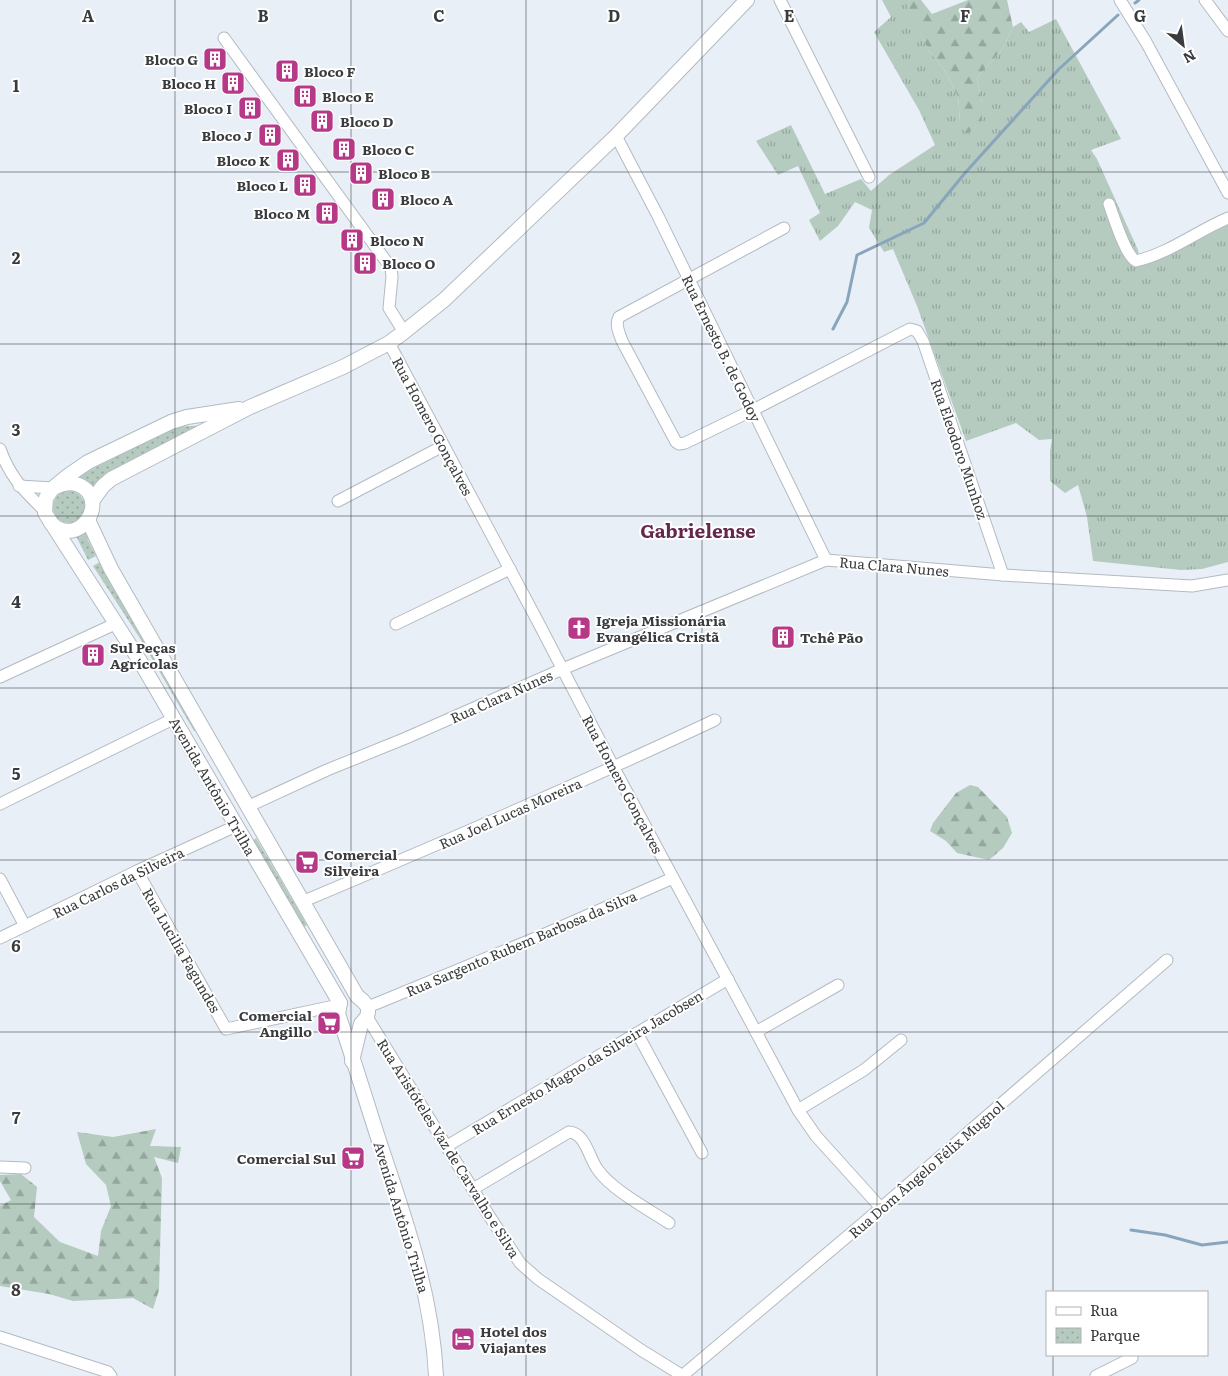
<svg xmlns="http://www.w3.org/2000/svg" width="1228" height="1376" font-family="Literata,serif">
  <defs>
    <pattern id="grass-tufts" width="24" height="20" patternUnits="userSpaceOnUse" patternTransform="scale(1.25)"><rect width="24" height="20" fill="#b5cbc0"/><path d="M3 7l-1-3M5 7V3M7 7l1-3M15 17l-1-3M17 17v-4M19 17l1-3" fill="none" stroke="#94a69d"/></pattern>
    <pattern id="forest-firs" width="22" height="20" patternUnits="userSpaceOnUse" patternTransform="scale(1.25)"><rect width="22" height="20" fill="#b5cbc0"/><path d="M5 1l3.5 6h-7zM16 11l3.5 6h-7z" fill="#94a69d"/></pattern>
    <pattern id="park-dots" width="8" height="8" patternUnits="userSpaceOnUse" patternTransform="scale(1.25)"><rect width="8" height="8" fill="#b5cbc0"/><path d="M2 2h.1M6 6h.1" fill="none" stroke="#94a69d" stroke-width="1.8" stroke-linecap="round"/></pattern>
  </defs>
  <rect width="100%" height="100%" fill="#e8eff7"/>
  <polygon fill="url(#grass-tufts)" points="882,0 910,0 907,4 929,51 945,71 958,97 960,121 982,103 977,78 1003,48 1013,27 1021,22 1029,32 1056,19 1121,139 1091,150 1097,159 1138,250 1140,263 1228,221 1228,562 1202,569 1181,570 1093,561 1087,517 1078,485 1065,493 1050,481 1050,451 1052,439 1039,440 1016,423 966,441 917,306 893,249 884,252 869,228 872,210 855,202 838,226 820,241 809,220 820,213 798,166 778,175 756,141 791,125 825,194 861,179 871,191 889,175 935,145 919,110 874,32 891,17"/>
  <g fill="url(#forest-firs)">
    <polygon points="910,0 921,0 932,14 968,0 1007,0 1013,27 1003,48 977,78 982,103 981,123 966,134 960,121 958,97 945,71 929,51 906,4"/>
    <polygon points="970,785 978,787 1007,817 1012,833 1003,848 989,860 957,853 946,841 930,831 933,823 956,793"/>
    <polygon points="156,1129 150,1146 181,1147 178,1163 154,1157 162,1178 159,1290 153,1309 133,1298 73,1301 49,1294 0,1286 0,1206 11,1200 0,1181 0,1175 21,1174 37,1187 34,1217 60,1242 98,1256 101,1231 111,1206 106,1185 86,1164 77,1132 113,1137"/>
  </g>
  <g fill="url(#park-dots)">
    <polygon points="206,425 93,489 73,479 174,427"/>
    <circle cx="69" cy="507" r="16"/>
    <polygon points="85,530 88,540 96,556 88,560 76,536"/>
    <polygon points="100,562 197,731 194,731 141,640 93,566"/>
    <polygon points="256,838 307,925 303,928 253,841"/>
  </g>
  <g fill="none" stroke-linecap="round" stroke-linejoin="round">
    <g stroke="#88a5bb" stroke-width="3">
      <polyline points="1135,3 1139,0"/>
      <polyline points="833,329 847,302 857,255 924,223 965,173 1059,69 1118,15"/>
      <polyline points="1131,1230 1165,1235 1202,1245 1228,1242"/>
    </g>
    <g stroke="#b4bac2" stroke-width="13">
      <g id="minor">
        <polyline points="780,0 869,177"/>
        <polyline points="1120,0 1146,42 1228,193"/>
        <polyline points="1205,0 1228,31"/>
        <polyline points="224,38 391,268 392,277 389,308 404,332"/>
        <polyline points="616,136 658,216 826,560"/>
        <path d="M1109 204C1114 217 1125 255 1136 261 1170 253 1197 231 1228 218"/>
        <path d="M784 228 619 317C615 325 619 332 622 341L676 442 679 444 685 443 753 410 910 329 917 331 923 341 1003 575"/>
        <polyline points="389,343 537,620 614,768 798,1110 816,1136 881,1208"/>
        <path d="M0 449C10 477 24 491 45 511"/>
        <polyline points="19,486 53,488"/>
        <polyline points="338,501 443,446"/>
        <polyline points="396,624 510,569"/>
        <polyline points="0,677 117,623"/>
        <polyline points="0,804 173,719"/>
        <polyline points="249,806 327,770 406,738 565,668 826,560 1003,575 1192,586 1228,580"/>
        <polyline points="137,871 226,1029 339,1005"/>
        <polyline points="0,879 25,926"/>
        <path d="M304 901C442 843 579 784 715 720"/>
        <polyline points="0,938 137,871 236,826"/>
        <polyline points="368,1007 538,937 673,878"/>
        <polyline points="367,1017 488,1214 520,1263 538,1279 641,1350 683,1376"/>
        <polyline points="756,1032 838,985"/>
        <polyline points="637,1033 702,1153"/>
        <polyline points="798,1110 864,1070 901,1040"/>
        <polyline points="447,1146 728,979"/>
        <polyline points="0,1167 25,1168"/>
        <path d="M473 1189 569 1132C586 1133 589 1159 598 1170 612 1190 648 1209 669 1223"/>
        <polyline points="0,1337 108,1372 111,1376"/>
        <polyline points="682,1376 881,1208 1167,960"/>
        <polyline points="1096,1376 1132,1358"/>
      </g>
    </g>
    <g stroke="#b4bac2" stroke-width="16">
      <g id="major">
        <polyline points="239,409 187,417 171,422 88,462 69,475 53,488 46,498 45,513 140,661 340,1003"/>
        <polyline points="92,501 103,486 111,479 250,407 343,367 389,343 404,332 444,300 616,136 747,0"/>
        <polyline points="88,520 111,569 357,996 363,1001 368,1007 368,1012 367,1017 361,1024 352,1061"/>
        <path d="M51 523C79 550 111 500 79 485 71 482 63 483 56 487"/>
        <path d="M340 1003 338 1014C353 1057 366 1101 380 1144 406 1221 432 1294 436 1376"/>
      </g>
    </g>
    <use href="#minor" stroke="#fff" stroke-width="11"/>
    <use href="#major" stroke="#fff" stroke-width="14"/>
  </g>
  <path fill="none" stroke="#393b3e" stroke-width="1" stroke-opacity="0.55" d="M175 0V1376M351 0V1376M526 0V1376M702 0V1376M877 0V1376M1053 0V1292M0 172H1228M0 344H1228M0 516H1228M0 688H1228M0 860H1228M0 1032H1228M0 1204H1228M1053 1355V1376"/>
  <defs>
    <g id="building-square" transform="scale(1.25)"><rect x="-9" y="-9" width="18" height="18" rx="4" fill="#b63988" stroke="#fff"/><path d="M-4-6H4V6H1V3H-1V6H-4ZM-2.5-4.3h1.7v1.8h-1.7ZM.8-4.3h1.7v1.8H.8ZM-2.5-1h1.7V.8h-1.7ZM.8-1h1.7V.8H.8Z" fill="#fff"/></g>
    <g id="church-square" transform="scale(1.25)"><rect x="-9" y="-9" width="18" height="18" rx="4" fill="#b63988" stroke="#fff"/><path d="M-1.2-6h2.4v3.5h3.3v2.4h-3.3V6h-2.4V-.1h-3.3v-2.4h3.3Z" fill="#fff"/></g>
    <g id="supermarket-square" transform="scale(1.25)"><rect x="-9" y="-9" width="18" height="18" rx="4" fill="#b63988" stroke="#fff"/><path d="M-6-5.5h2.5l.6 2H6L4.5 2H-2.5L-4.4-4H-6ZM-1.5 3.2a1.3 1.3 0 1 0 .1 0ZM3 3.2a1.3 1.3 0 1 0 .1 0Z" fill="#fff"/></g>
    <g id="hotel-square" transform="scale(1.25)"><rect x="-9" y="-9" width="18" height="18" rx="4" fill="#b63988" stroke="#fff"/><path d="M-6-4.5h1.5V1H6V5H4.5V3h-9V5H-6ZM-4 0a1.8 1.8 0 1 1 3.6 0ZM.5 0V-2.5h3Q6-2.5 6 0Z" fill="#fff"/></g>
  </defs>
  <g fill-rule="evenodd">
    <use href="#building-square" x="215" y="59"/>
    <use href="#building-square" x="287" y="71"/>
    <use href="#building-square" x="233" y="83"/>
    <use href="#building-square" x="305" y="96"/>
    <use href="#building-square" x="250" y="108"/>
    <use href="#building-square" x="322" y="121"/>
    <use href="#building-square" x="270" y="135"/>
    <use href="#building-square" x="344" y="149"/>
    <use href="#building-square" x="288" y="160"/>
    <use href="#building-square" x="361" y="173"/>
    <use href="#building-square" x="305" y="185"/>
    <use href="#building-square" x="383" y="199"/>
    <use href="#building-square" x="327" y="213"/>
    <use href="#building-square" x="352" y="240"/>
    <use href="#building-square" x="365" y="263"/>
    <use href="#church-square" x="579" y="628"/>
    <use href="#building-square" x="783" y="637"/>
    <use href="#building-square" x="93" y="655"/>
    <use href="#supermarket-square" x="307" y="862"/>
    <use href="#supermarket-square" x="329" y="1023"/>
    <use href="#supermarket-square" x="353" y="1158"/>
    <use href="#hotel-square" x="463" y="1339"/>
  </g>
  <g text-anchor="middle" dominant-baseline="central" stroke-width="4" stroke-linejoin="round" paint-order="stroke">
    <g font-size="14" font-weight="bold" fill="#393b3e" stroke="#fff" text-anchor="start">
      <text x="198" y="59" text-anchor="end">Bloco G</text>
      <text x="304" y="71">Bloco F</text>
      <text x="216" y="83" text-anchor="end">Bloco H</text>
      <text x="322" y="96">Bloco E</text>
      <text x="232" y="108" text-anchor="end">Bloco I</text>
      <text x="340" y="121">Bloco D</text>
      <text x="252" y="135" text-anchor="end">Bloco J</text>
      <text x="362" y="149">Bloco C</text>
      <text x="270" y="160" text-anchor="end">Bloco K</text>
      <text x="378" y="173">Bloco B</text>
      <text x="288" y="185" text-anchor="end">Bloco L</text>
      <text x="400" y="199">Bloco A</text>
      <text x="310" y="213" text-anchor="end">Bloco M</text>
      <text x="370" y="240">Bloco N</text>
      <text x="382" y="263">Bloco O</text>
      <text x="596" y="620">Igreja Missionária<tspan x="596" dy="16">Evangélica Cristã</tspan></text>
      <text x="800" y="637">Tchê Pão</text>
      <text x="110" y="647">Sul Peças<tspan x="110" dy="16">Agrícolas</tspan></text>
      <text x="324" y="854">Comercial<tspan x="324" dy="16">Silveira</tspan></text>
      <text x="312" y="1015" text-anchor="end">Comercial<tspan x="312" dy="16">Angillo</tspan></text>
      <text x="336" y="1158" text-anchor="end">Comercial Sul</text>
      <text x="480" y="1331">Hotel dos<tspan x="480" dy="16">Viajantes</tspan></text>
    </g>
    <g font-size="14" fill="#393b3e" stroke="#fff">
      <text transform="translate(722 348) rotate(64)">Rua Ernesto B. de Godoy</text>
      <text transform="translate(433 426) rotate(62)">Rua Homero Gonçalves</text>
      <text transform="translate(960 449) rotate(71)">Rua Eleodoro Munhoz</text>
      <text transform="translate(894 566) rotate(5)">Rua Clara Nunes</text>
      <text transform="translate(501 696) rotate(-24)">Rua Clara Nunes</text>
      <text transform="translate(623 784) rotate(62)">Rua Homero Gonçalves</text>
      <text transform="translate(213 786) rotate(60)">Avenida Antônio Trilha</text>
      <text transform="translate(510 813) rotate(-24)">Rua Joel Lucas Moreira</text>
      <text transform="translate(118 882) rotate(-26)">Rua Carlos da Silveira</text>
      <text transform="translate(521 943) rotate(-23)">Rua Sargento Rubem Barbosa da Silva</text>
      <text transform="translate(182 950) rotate(60)">Rua Lucilia Fagundes</text>
      <text transform="translate(587 1062) rotate(-31)">Rua Ernesto Magno da Silveira Jacobsen</text>
      <text transform="translate(449 1148) rotate(58)">Rua Aristóteles Vaz de Carvalho e Silva</text>
      <text transform="translate(926 1169) rotate(-41)">Rua Dom Ângelo Félix Mugnol</text>
      <text transform="translate(402 1217) rotate(73)">Avenida Antônio Trilha</text>
    </g>
    <g font-size="19" font-weight="bold" fill="#65284d" stroke="#fff">
      <text x="698" y="530">Gabrielense</text>
    </g>
  </g>
  <g font-size="16" text-anchor="middle" font-weight="bold" fill="#393b3e" stroke="#fff" stroke-width="4" stroke-linejoin="round" paint-order="stroke">
    <text x="88" y="22">A</text>
    <text x="263" y="22">B</text>
    <text x="439" y="22">C</text>
    <text x="614" y="22">D</text>
    <text x="789" y="22">E</text>
    <text x="965" y="22">F</text>
    <text x="1140" y="22">G</text>
    <text x="16" y="92">1</text>
    <text x="16" y="264">2</text>
    <text x="16" y="436">3</text>
    <text x="16" y="608">4</text>
    <text x="16" y="780">5</text>
    <text x="16" y="952">6</text>
    <text x="16" y="1124">7</text>
    <text x="16" y="1296">8</text>
  </g>
  <rect x="1046" y="1291" width="162" height="65" fill="#ffffff" stroke="#b0b1b2"/>
  <rect x="1056" y="1307" width="25" height="8" fill="#ffffff" stroke="#b0b1b2"/>
  <text x="1090" y="1316" font-size="15" fill="#393b3e">Rua</text>
  <rect x="1056" y="1328" width="25" height="15" fill="url(#park-dots)" stroke="#b0b1b2"/>
  <text x="1090" y="1341" font-size="15" fill="#393b3e">Parque</text>
  <g transform="translate(1183 45) rotate(151)" stroke="#ffffff" stroke-width="4" paint-order="stroke">
  <path d="M0-4L9 19L0 12L-9 19Z" fill="#393b3e"/>
  <text y="-8" font-size="14" font-weight="bold" text-anchor="middle" fill="#393b3e">N</text>
  </g>
</svg>
